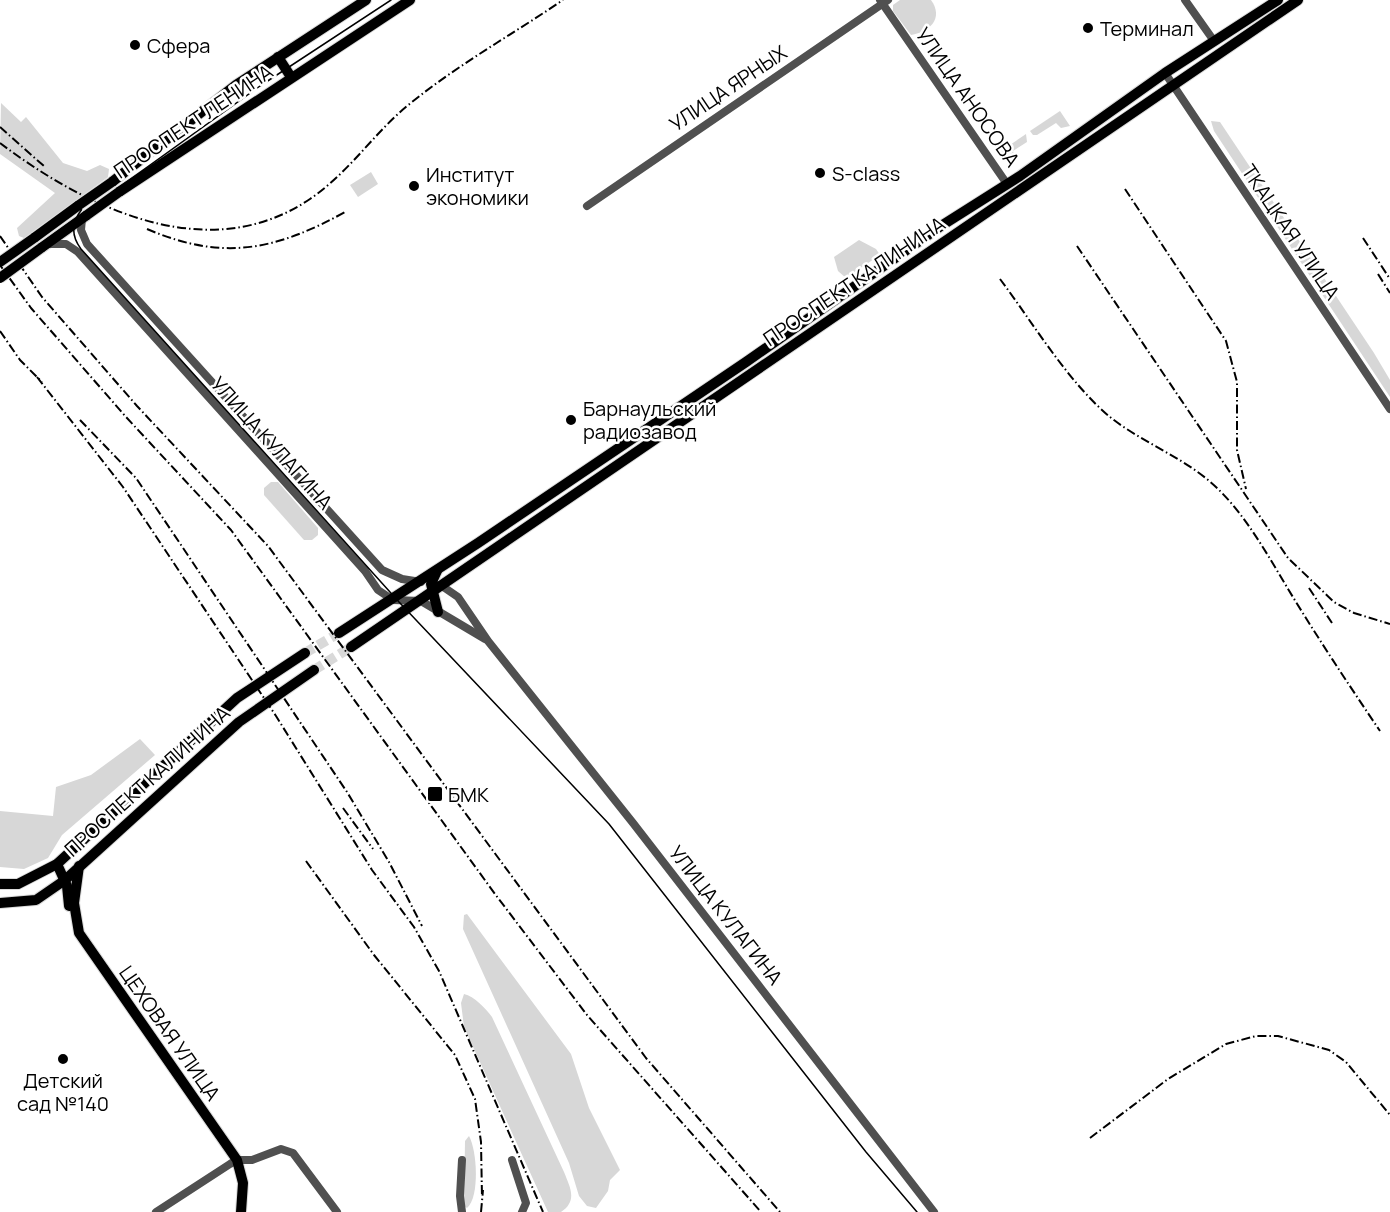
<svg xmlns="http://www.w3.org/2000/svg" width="1390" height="1212" font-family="Manrope,sans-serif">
  <rect width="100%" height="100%" fill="#fff"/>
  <g fill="#d7d7d7">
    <path d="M900 0H931C944 18 930 32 911 35L893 11V5Z"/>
    <polygon points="1,103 21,122 26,117 63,163 87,171 100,165 109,169 108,177 24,238 19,236 17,228 55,193 0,154"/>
    <polygon points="1060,111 1070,126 1061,128 1056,123 1037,135 1033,135 1030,131"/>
    <polygon points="1211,121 1220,122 1374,353 1390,380 1390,397 1214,131"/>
    <polygon points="1026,134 1027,142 1013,151 1015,157 1013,161 1008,161 1001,151"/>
    <polygon points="371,172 378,184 358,197 350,185"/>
    <polygon points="859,240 876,249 880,255 846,278 838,271 834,257"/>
    <polygon points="271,482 278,482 318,528 318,535 312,540 304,540 264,495 264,488"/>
    <polygon points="140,739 155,755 62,835 48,858 24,869 0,867 0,811 53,816 56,787 91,775"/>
    <polygon points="467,914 571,1054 589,1108 620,1170 610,1180 608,1191 596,1208 587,1206 579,1196 569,1163 463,929 464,915"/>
    <path d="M464 994C474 996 486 1009 492 1017L564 1172C570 1187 578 1201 561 1212H548L464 1027 461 1003Z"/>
    <path d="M469 1136C477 1150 480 1197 467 1208L464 1206 465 1141Z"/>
  </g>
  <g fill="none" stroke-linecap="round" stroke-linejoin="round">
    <g stroke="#d9d9d9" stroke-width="10" stroke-dasharray="10 5" stroke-linecap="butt">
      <polyline points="305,653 339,633"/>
      <polyline points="314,670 351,647"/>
    </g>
    <g stroke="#dbdbdb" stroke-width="12">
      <g id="major">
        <polyline points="278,57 291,77"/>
        <polyline points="112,182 236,85 366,0"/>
        <polyline points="119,192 410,0"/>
        <polyline points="34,238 79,205"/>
        <polyline points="41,248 87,215"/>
        <polyline points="437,571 431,584 438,612"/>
        <polyline points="339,633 478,543 746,362 941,226 1020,176 1165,73 1278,0"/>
        <polyline points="351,647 1298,0"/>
        <polyline points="57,864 67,886 69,906"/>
        <polyline points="79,866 74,903 79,933 237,1160 243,1183 241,1212"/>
        <polyline points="0,884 18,884 57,864 237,698 305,653"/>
        <polyline points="0,903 36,900 65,880 239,722 314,670"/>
      </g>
    </g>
    <g stroke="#505050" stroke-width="8">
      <polyline points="880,0 1007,184"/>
      <polyline points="1185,0 1214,41"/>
      <polyline points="1165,73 1390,409"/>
      <polyline points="587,206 888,0"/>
      <polyline points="82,219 81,230 87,244 382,570 402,579 421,582"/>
      <polyline points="49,244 66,244 78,252 365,571 378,590 393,600 421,601 485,639"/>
      <polyline points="436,585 442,586 458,597 488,641 633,823 934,1212"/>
      <polyline points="512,1160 526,1203 522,1212"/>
      <polyline points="156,1212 230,1164 237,1160 252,1160 281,1149 293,1153 337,1212"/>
      <polyline points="462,1212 460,1196 462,1160"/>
    </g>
    <use href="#major" stroke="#000" stroke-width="10"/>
    <g stroke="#000" stroke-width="1.5">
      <path d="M82 209C71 223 71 236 81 249L399 602 609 824 866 1152 917 1212"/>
      <polyline points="0,273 260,86 391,0"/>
    </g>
    <g stroke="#000" stroke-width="2" stroke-dasharray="9 3 1.5 3" stroke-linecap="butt">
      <polyline points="0,127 45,167"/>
      <path d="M0 143C86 208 208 268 310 199 351 171 375 131 412 102 459 64 513 34 563 0"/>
      <polyline points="1125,189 1226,341 1237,382 1237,450 1246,489"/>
      <path d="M147 229C224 262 276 250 347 211"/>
      <polyline points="0,236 42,297 137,406 268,546 646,1058 780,1212"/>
      <polyline points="1363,238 1390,279"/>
      <polyline points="1077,246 1288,558 1334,602 1354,613 1390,624"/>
      <polyline points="0,265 31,308 126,417 231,530 495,894 587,1015 761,1212"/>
      <polyline points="1378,274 1390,293"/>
      <path d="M1000 279C1033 323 1068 382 1110 417 1145 445 1190 459 1222 493 1252 524 1273 565 1296 602 1323 646 1351 688 1380 731"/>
      <polyline points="0,331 20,360 42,382"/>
      <polyline points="37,377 123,487 276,716 372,870 414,927 439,971 543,1212"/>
      <polyline points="80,420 136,478 347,792 389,862 422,926"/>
      <polyline points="1309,588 1332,623"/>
      <polyline points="343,808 373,849"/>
      <polyline points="306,861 374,955 455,1055 475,1099 481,1142 482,1197"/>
      <polyline points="1090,1138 1168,1079 1226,1044 1256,1036 1278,1036 1329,1050 1346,1062 1390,1115"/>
      <polyline points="481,1212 483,1190"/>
    </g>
    <g stroke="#dbdbdb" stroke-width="12" stroke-linecap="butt">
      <g id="major-bridge">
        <polyline points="79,205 112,182"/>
        <polyline points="87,215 119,192"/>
        <polyline points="0,262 34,238"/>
        <polyline points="0,278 41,248"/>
      </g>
    </g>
    <use href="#major-bridge" stroke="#000" stroke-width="10"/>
  </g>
  <g fill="#000" stroke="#fff" stroke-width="2">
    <circle cx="1088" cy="28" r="6"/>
    <circle cx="135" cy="45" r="6"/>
    <circle cx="820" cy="173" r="6"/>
    <circle cx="414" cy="186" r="6"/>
    <circle cx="571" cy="420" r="6"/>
    <rect x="427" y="786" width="16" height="16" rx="3"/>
    <circle cx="63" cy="1059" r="6"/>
  </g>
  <g text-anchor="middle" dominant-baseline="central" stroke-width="5" stroke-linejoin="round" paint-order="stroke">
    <g font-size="20" fill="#000" stroke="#fff" text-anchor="start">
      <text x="1100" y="28">Терминал</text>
      <text x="147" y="45">Сфера</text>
      <text x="832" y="173">S-class</text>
      <text x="426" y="174">Институт<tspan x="426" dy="23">экономики</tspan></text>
      <text x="583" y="408">Барнаульский<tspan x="583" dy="23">радиозавод</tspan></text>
      <text x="448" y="794">БМК</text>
      <text x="63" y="1080" text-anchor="middle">Детский<tspan x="63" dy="23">сад №140</tspan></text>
    </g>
    <g font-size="20" fill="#000" stroke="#fff">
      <text transform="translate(728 88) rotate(-34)">УЛИЦА ЯРНЫХ</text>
      <text transform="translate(968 97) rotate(55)">УЛИЦА АНОСОВА</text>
      <text transform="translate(193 121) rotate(-34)">ПРОСПЕКТ ЛЕНИНА</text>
      <text transform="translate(1291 232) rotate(56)">ТКАЦКАЯ УЛИЦА</text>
      <text transform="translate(854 281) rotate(-34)">ПРОСПЕКТ КАЛИНИНА</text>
      <text transform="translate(272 443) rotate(48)">УЛИЦА КУЛАГИНА</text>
      <text transform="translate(147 781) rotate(-42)">ПРОСПЕКТ КАЛИНИНА</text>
      <text transform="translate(726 915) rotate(52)">УЛИЦА КУЛАГИНА</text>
      <text transform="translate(170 1033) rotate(55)">ЦЕХОВАЯ УЛИЦА</text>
    </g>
  </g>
</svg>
